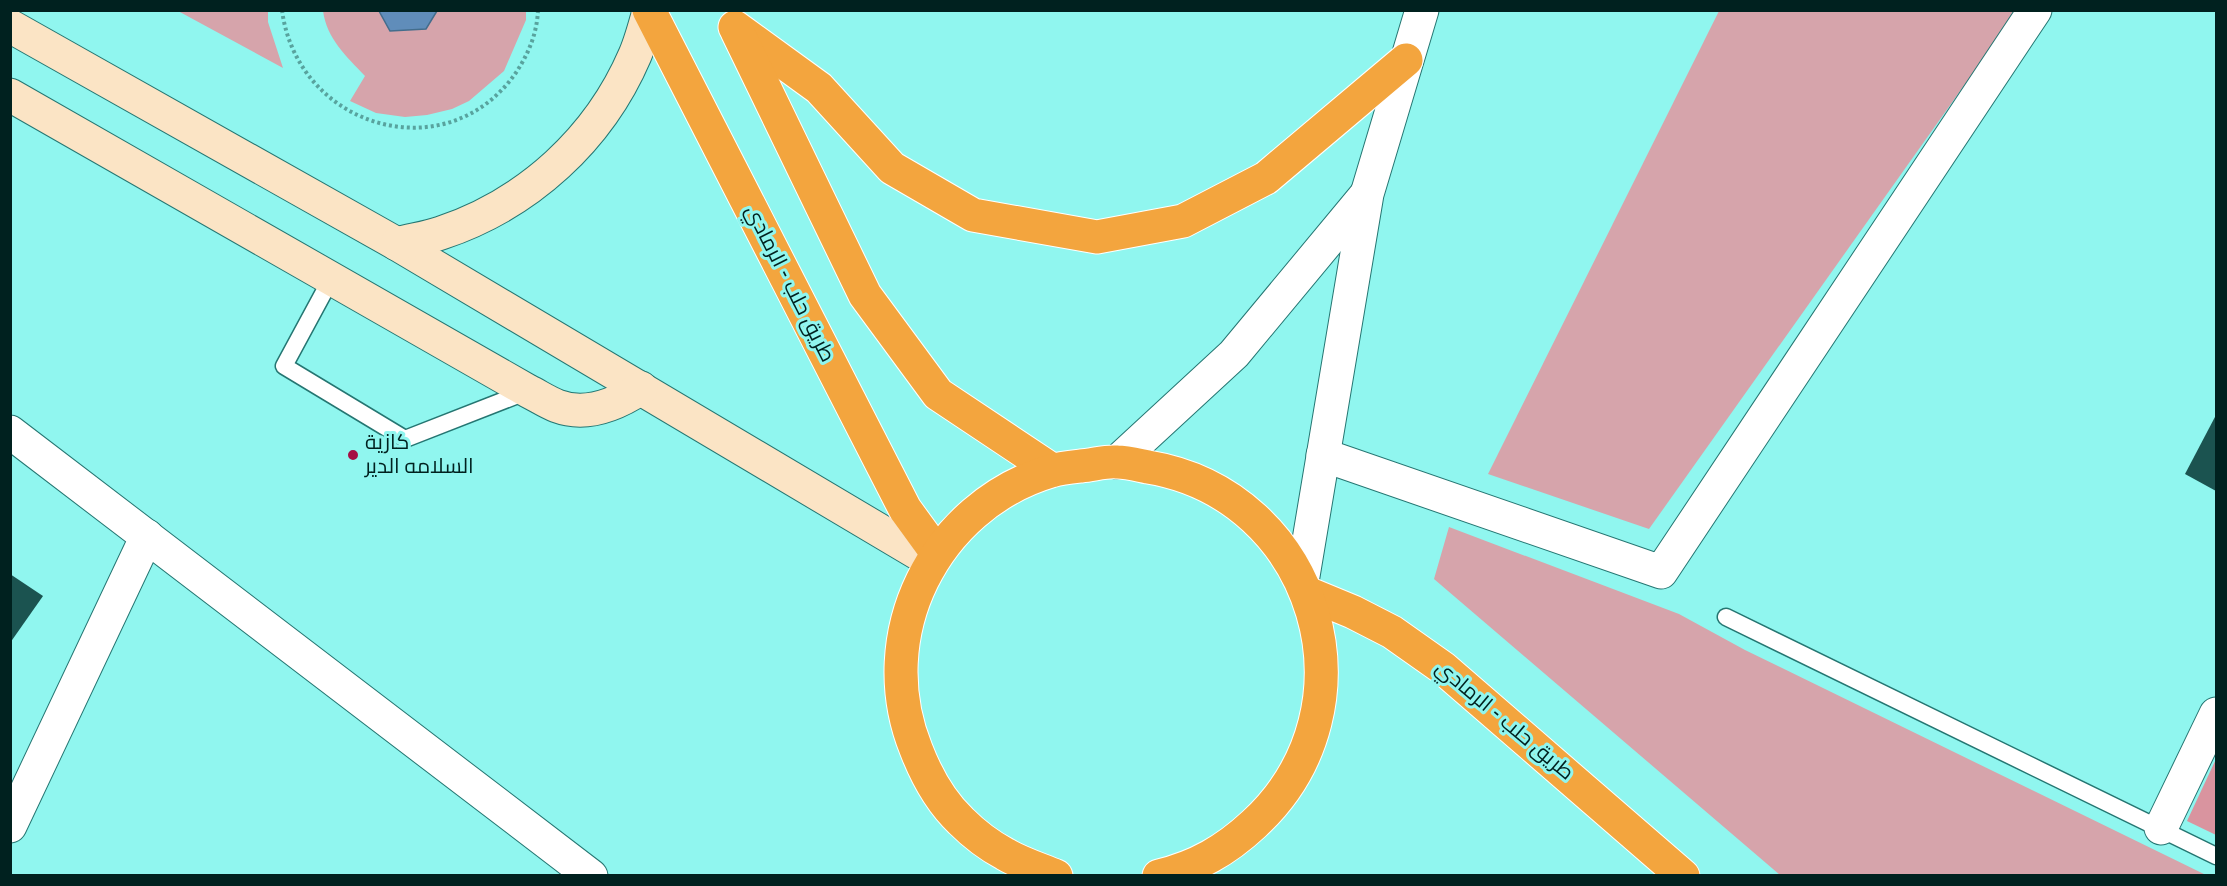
<svg xmlns="http://www.w3.org/2000/svg" width="2227" height="886" font-family="Overpass,Cairo,sans-serif">
  <rect width="100%" height="100%" fill="#90f6ef"/>
  <g fill="#d6a4ab">
    <path d="M526 10V20L504 71 469 101 452 109 427 115 405 117 376 113 350 101 365 76C346 56 327 39 323 11Z"/>
    <polygon points="178,11 268,11 268,22 283,68"/>
    <polygon points="1719,11 2017,11 1649,529 1488,474"/>
    <polygon points="1449,527 1679,614 1745,650 2206,875 1780,875 1434,579"/>
  </g>
  <polygon fill="#d9949f" points="2216,759 2216,835 2187,821"/>
  <polygon fill="#608dba" stroke="#436d8c" stroke-width="1.5" points="379,11 437,11 426,29 390,31"/>
  <g fill="#1b5350">
    <polygon points="2216,415 2216,491 2185,474"/>
    <polygon points="10,574 43,596 10,643"/>
  </g>
  <g fill="none" stroke-linecap="round" stroke-linejoin="round">
    <g stroke="#257672" stroke-width="19">
      <g id="lane">
        <polyline points="331,279 284,366 405,439 528,391"/>
        <polyline points="1726,617 2216,856"/>
      </g>
    </g>
    <g stroke="#257672" stroke-width="35">
      <g id="street">
        <polyline points="10,432 591,876"/>
        <polyline points="1323,455 1661,572 2035,10"/>
        <polyline points="1117,462 1234,354 1366,195"/>
        <polyline points="1302,582 1367,194 1422,10"/>
        <polyline points="10,826 147,536"/>
        <polyline points="2161,828 2216,714"/>
      </g>
    </g>
    <g stroke="#257672" stroke-width="35">
      <g id="secondary">
        <polyline points="10,26 397,244 931,561"/>
        <path d="M10 95 528 391C538 396 547 402 557 406 586 417 617 404 641 388"/>
        <path d="M397 244C411 240 427 238 441 233 528 204 599 139 635 55 641 41 645 26 649 11"/>
      </g>
    </g>
    <g stroke="#fff" stroke-width="35">
      <g id="highway">
        <polyline points="649,10 905,509 937,553"/>
        <polyline points="735,27 819,88 892,168 973,215 1097,237 1183,221 1266,178 1406,60"/>
        <polyline points="737,31 865,295 938,394 1052,470"/>
        <polyline points="1307,593 1353,612 1392,632 1443,668 1683,876"/>
        <path d="M1056 876C1039 869 1020 863 1005 854 990 846 973 833 961 821 941 802 926 775 916 749 870 635 934 506 1051 471 1060 468 1071 467 1081 466 1093 465 1106 461 1117 462 1127 462 1138 465 1148 467 1318 495 1381 707 1254 824 1226 850 1197 867 1159 876"/>
      </g>
    </g>
    <path stroke="#58a39e" stroke-width="4" stroke-dasharray="3 3" stroke-linecap="butt" d="M282 10C297 127 445 172 515 74 528 55 537 34 538 10"/>
    <use href="#lane" stroke="#fff" stroke-width="16"/>
    <use href="#street" stroke="#fff" stroke-width="33"/>
    <use href="#secondary" stroke="#fbe4c5" stroke-width="33"/>
    <use href="#highway" stroke="#f3a53e" stroke-width="33"/>
  </g>
  <circle fill="#a50e44" stroke="#90f6ef" stroke-width="2" cx="353" cy="455" r="6"/>
  <g text-anchor="middle" dominant-baseline="central" stroke-width="6" stroke-linejoin="round" paint-order="stroke">
    <g font-size="21" fill="#00211f" stroke="#90f6ef">
      <text transform="translate(789 284) rotate(63)">طريق حلب - الرمادي</text>
      <text transform="translate(1504 721) rotate(40)">طريق حلب - الرمادي</text>
    </g>
    <g font-size="21" fill="#00211f" stroke="#90f6ef" text-anchor="start">
      <text x="365" y="443">كازية<tspan x="365" dy="24">السلامه الدير</tspan></text>
    </g>
  </g>
  <rect width="2227" height="886" fill="none" stroke="#00211f" stroke-width="24"/>
</svg>
